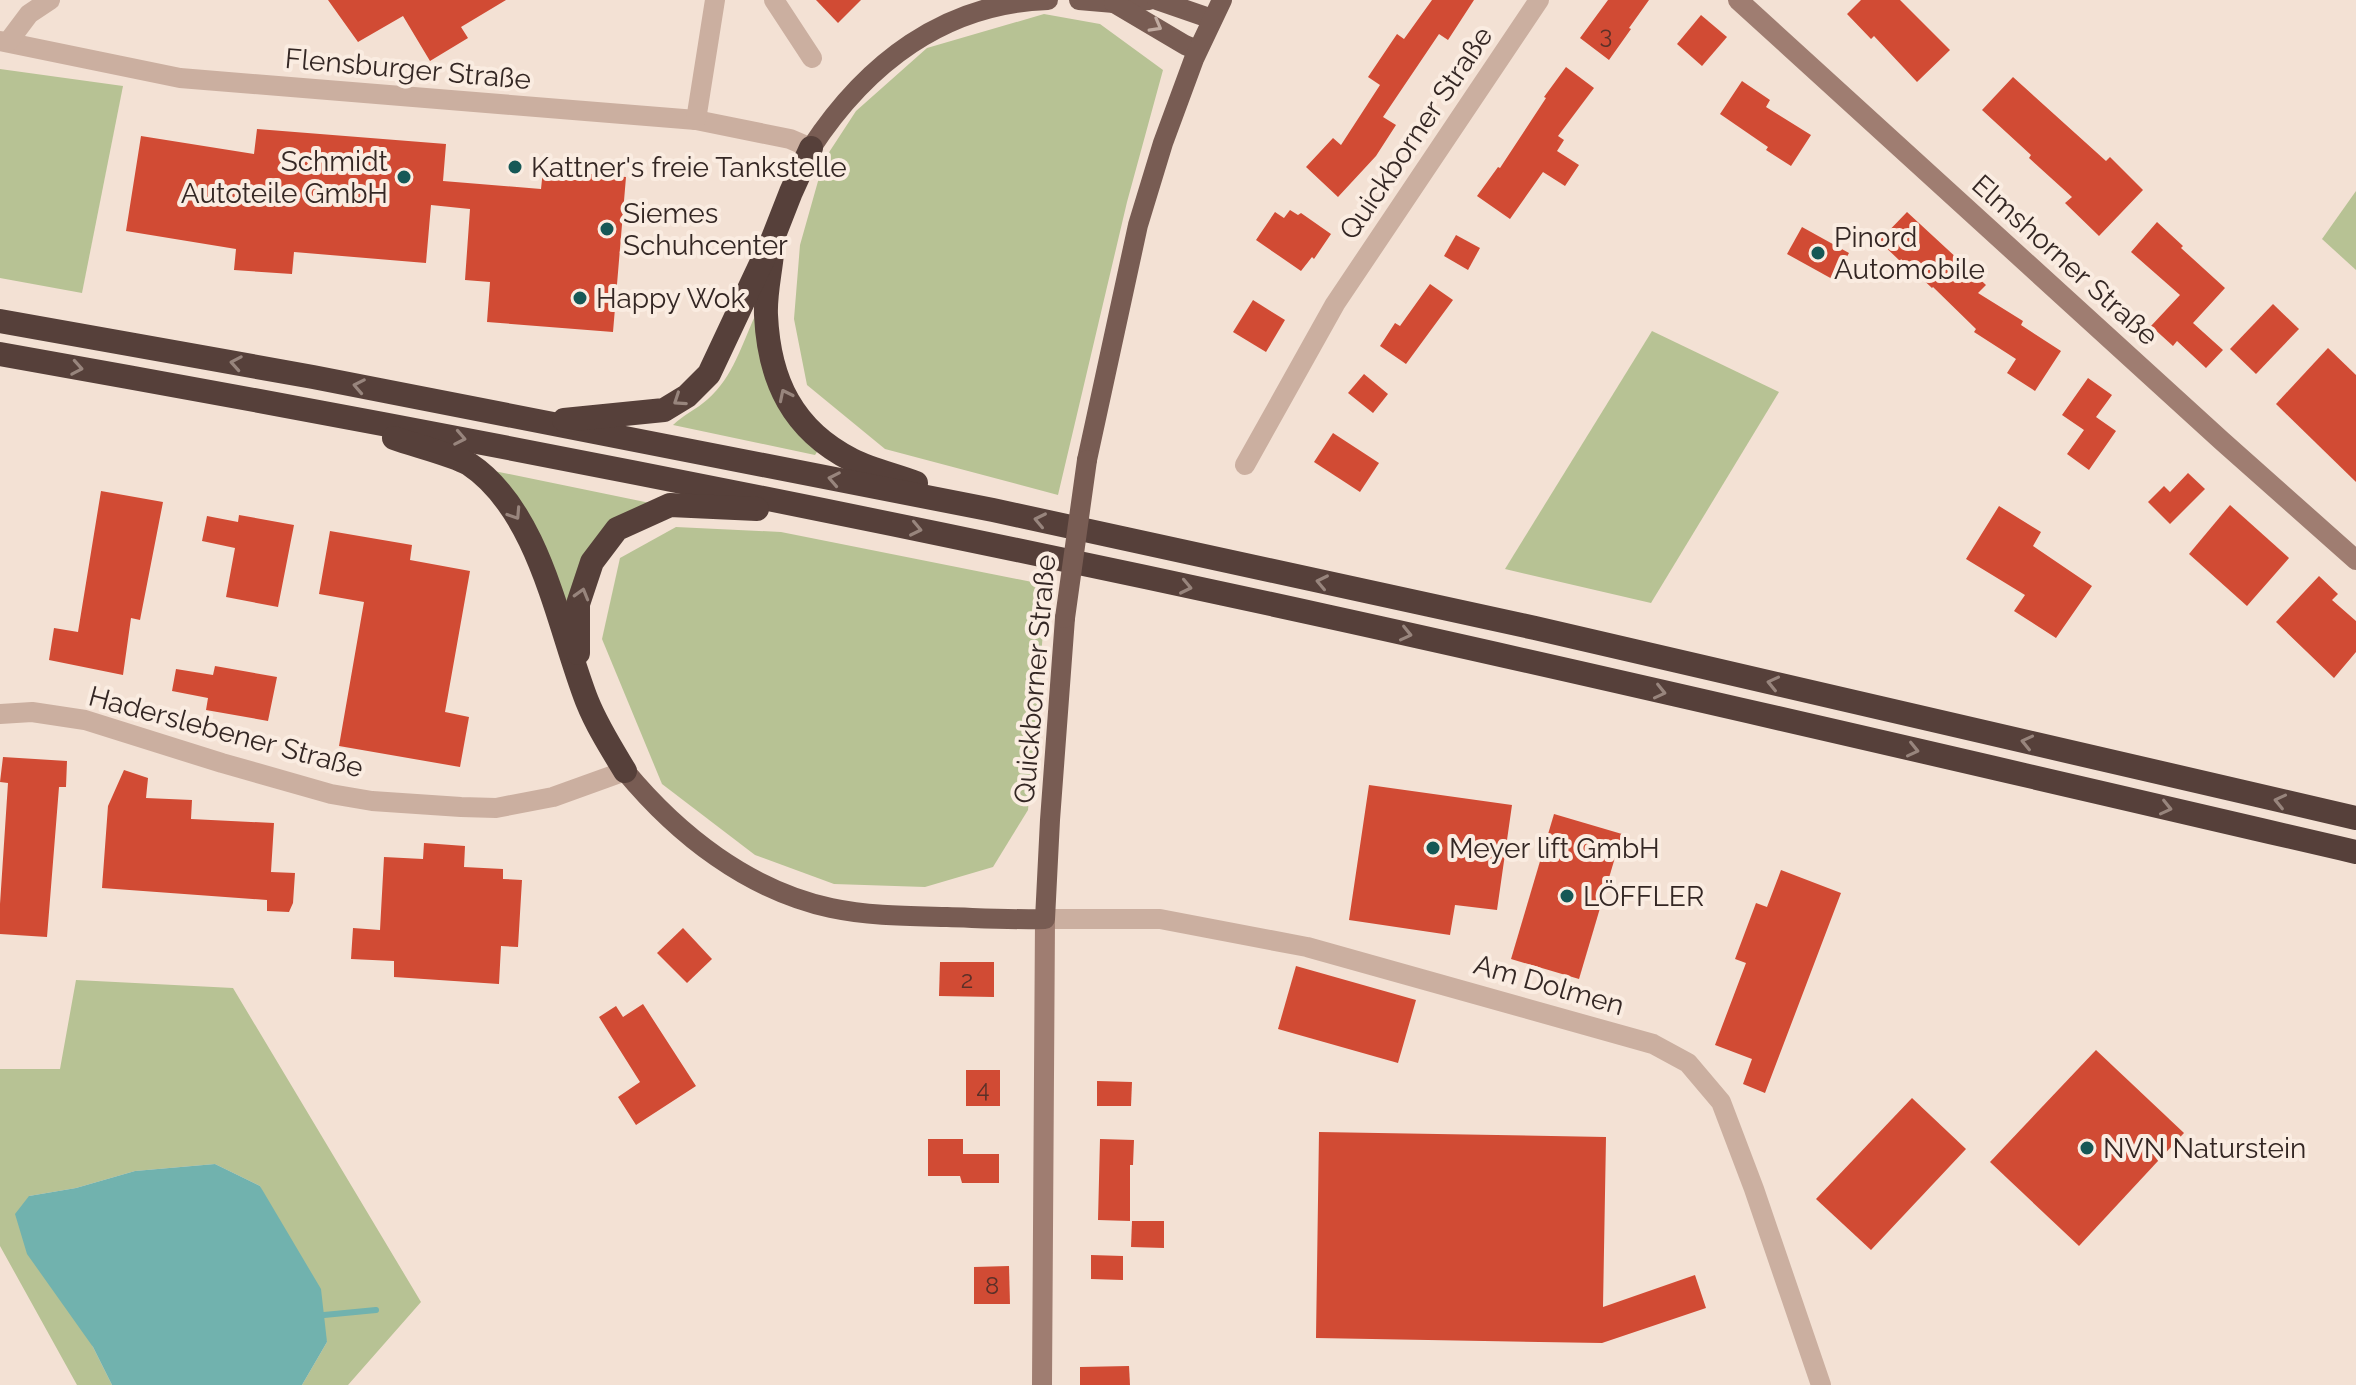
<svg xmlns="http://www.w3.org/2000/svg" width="2356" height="1385" font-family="Raleway,sans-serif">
  <rect width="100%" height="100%" fill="#f3e1d4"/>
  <g fill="#b7c294">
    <polygon points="1044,14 1100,24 1163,70 1127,202 1058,495 885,449 807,385 794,319 800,245 824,160 856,111 927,48"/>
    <polygon points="0,69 123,86 82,293 0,278"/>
    <polygon points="2356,191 2356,270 2322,239"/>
    <path d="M755 316C768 376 768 409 817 452L815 455 673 425C683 415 697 409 708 399 733 377 742 344 755 316Z"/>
    <polygon points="1652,331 1779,392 1651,603 1505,569"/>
    <polygon points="494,471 650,503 626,515 571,624"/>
    <polygon points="676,527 781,532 1047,585 1028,810 993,867 925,887 834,884 755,855 662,784 602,639 620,558"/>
    <polygon points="76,980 233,988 421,1302 348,1385 302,1385 327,1342 260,1186 215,1164 135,1171 76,1188 29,1196 93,1347 112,1385 77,1385 0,1246 0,1069 60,1069"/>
  </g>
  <polygon fill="#71b2ae" points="215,1164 260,1186 321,1289 327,1342 302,1385 112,1385 93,1347 27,1254 15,1214 29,1196 76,1188 135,1171"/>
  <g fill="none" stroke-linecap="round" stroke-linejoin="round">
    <polyline stroke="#71b2ae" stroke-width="6" points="324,1315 376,1310"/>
  </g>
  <g fill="#d14b34">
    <polygon points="328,0 506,0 461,27 468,38 430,61 403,16 358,42"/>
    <polygon points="816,0 861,0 838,23"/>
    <polygon points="1432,0 1474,0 1448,40 1439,34 1383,117 1396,125 1376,156 1338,197 1306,167 1333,138 1341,145 1380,85 1368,77 1397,34 1404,39"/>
    <polygon points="1608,0 1649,0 1629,28 1631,29 1609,60 1580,38"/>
    <polygon points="1861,0 1900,0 1950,50 1917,82 1874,36 1871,39 1847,14"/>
    <polygon points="1701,15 1727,37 1702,66 1677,44"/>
    <polygon points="1566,67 1594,88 1558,136 1564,140 1557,151 1579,165 1565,186 1543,172 1510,219 1477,196 1498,167 1500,168 1546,98 1544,97"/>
    <polygon points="2013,77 2106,161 2110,157 2143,190 2099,236 2065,203 2072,197 2029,158 2031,155 1982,110"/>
    <polygon points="1742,81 1770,100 1766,107 1811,135 1791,166 1766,150 1768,147 1720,114"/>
    <polygon points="257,129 446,144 443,181 541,189 543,170 626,177 613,332 487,322 490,282 465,280 470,209 431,205 426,263 294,252 292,274 234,270 236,249 126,231 141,136 254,154"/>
    <polygon points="1290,210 1298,215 1301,213 1331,234 1314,259 1312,257 1301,271 1256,240 1275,212 1284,218"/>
    <polygon points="1907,212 1986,285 1978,293 2023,321 2021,325 2061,351 2035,391 2007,373 2016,359 1974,332 1976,329 1933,287 1932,288 1901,259 1900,261 1879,241"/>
    <polygon points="2157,222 2183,246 2181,248 2225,288 2193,323 2223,350 2206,368 2177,341 2173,346 2151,326 2180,295 2131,252"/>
    <polygon points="1802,227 1849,253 1834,280 1787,254"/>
    <polygon points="1456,235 1480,248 1468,270 1444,256"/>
    <polygon points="1430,284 1453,300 1406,364 1380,346 1395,323 1400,326"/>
    <polygon points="1253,300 1285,320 1266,352 1233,332"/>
    <polygon points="2273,304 2299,329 2256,374 2230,349"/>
    <polygon points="2328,348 2356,375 2356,482 2276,404"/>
    <polygon points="1364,374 1388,394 1373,413 1348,393"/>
    <polygon points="2088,378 2112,395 2096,417 2116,431 2089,470 2067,454 2084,430 2062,415"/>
    <polygon points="1333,433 1379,463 1360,492 1314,462"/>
    <polygon points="2188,473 2205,489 2170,524 2148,502 2164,486 2170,492"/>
    <polygon points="101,491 163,502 140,620 131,618 123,675 49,660 54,628 78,632"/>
    <polygon points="2230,505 2289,558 2247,606 2189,554"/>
    <polygon points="1999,506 2041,532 2033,546 2092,586 2056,638 2014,611 2025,595 1966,559"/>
    <polygon points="239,515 294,525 278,607 226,597 235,548 202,541 207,516 238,522"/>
    <polygon points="330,531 412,545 410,560 470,571 445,712 469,717 460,767 339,746 364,602 319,594"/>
    <polygon points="2319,576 2338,594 2332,600 2356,621 2356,652 2334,678 2276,622"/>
    <polygon points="215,666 277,677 268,721 206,710 208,698 172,691 176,669 213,675"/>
    <polygon points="3,757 67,761 66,787 59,787 47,937 0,934 0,904 8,783 0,782"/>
    <polygon points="124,770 148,778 146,798 192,800 191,819 274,823 271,872 295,873 293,903 289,912 267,911 267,900 102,888 108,806"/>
    <polygon points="1369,785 1512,805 1497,910 1455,905 1450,935 1349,920"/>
    <polygon points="1554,814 1622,834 1579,979 1511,959"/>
    <polygon points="424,843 465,846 464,867 503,869 503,879 522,880 518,947 501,946 499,984 394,977 394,961 351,959 353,928 380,930 384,857 423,859"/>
    <polygon points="1781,870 1841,893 1765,1093 1743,1084 1752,1059 1715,1045 1746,963 1735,959 1756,903 1767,907"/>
    <polygon points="683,928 712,959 687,983 657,953"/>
    <polygon points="940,962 994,962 994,997 939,996"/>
    <polygon points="1296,966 1416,1000 1398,1063 1278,1029"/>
    <polygon points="643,1004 696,1086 636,1125 618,1097 640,1082 599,1017 616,1006 623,1017"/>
    <polygon points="2096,1050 2184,1133 2079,1246 1990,1162"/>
    <rect x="966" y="1070" width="34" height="36"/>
    <polygon points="1097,1081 1132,1082 1131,1106 1097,1106"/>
    <polygon points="1912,1098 1966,1149 1871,1250 1816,1199"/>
    <polygon points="1319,1132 1606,1137 1603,1307 1695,1275 1706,1308 1602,1343 1316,1338"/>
    <polygon points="928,1139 963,1139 963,1154 999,1154 999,1183 962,1183 960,1176 928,1176"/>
    <polygon points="1100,1139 1134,1140 1133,1165 1130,1165 1130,1221 1098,1220"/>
    <polygon points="1132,1221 1164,1221 1164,1248 1131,1247"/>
    <polygon points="1091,1255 1123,1256 1123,1280 1091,1279"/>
    <polygon points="1009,1266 1010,1304 974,1304 974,1267"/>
    <polygon points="1129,1366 1130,1385 1080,1385 1080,1367"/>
  </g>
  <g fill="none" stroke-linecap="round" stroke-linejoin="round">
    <g stroke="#cbafa0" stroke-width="20">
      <polyline points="774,0 812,58"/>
      <polyline points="0,41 180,78 696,120 790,139 811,148"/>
      <polyline points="8,42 29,14 50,0"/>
      <polyline points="696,120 715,0"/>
      <polyline points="1245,465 1335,304 1539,0"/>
      <polyline points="0,714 32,712 85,720 222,763 331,794 372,801 461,807 496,808 553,797 625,771"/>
      <polyline points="1045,919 1160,919 1307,947 1653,1044 1688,1063 1721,1102 1754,1189 1821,1385"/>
    </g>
    <g stroke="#9f7d71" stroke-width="20">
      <polyline points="1738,0 2222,441 2356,560"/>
      <polyline points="1042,1385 1045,919"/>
    </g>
    <g stroke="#785c53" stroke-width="20">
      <polyline points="1079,0 1114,3 1149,0"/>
      <polyline points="1157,0 1212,19"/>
      <polyline points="1114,3 1185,45 1197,50"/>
      <path d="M811 148C866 64 944 3 1048 0"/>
      <polyline points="1087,460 1138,225 1163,143 1194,59 1222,0"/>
      <path d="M625 771C678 835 748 890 831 908 869 916 908 916 947 917 980 918 1012 920 1045 919L1050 820 1065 618"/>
    </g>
    <g stroke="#56403a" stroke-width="24">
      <path d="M772 254C770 274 765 295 766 315 769 381 793 430 852 460 872 470 895 475 916 483"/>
      <polyline points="0,321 313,377 993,510 1535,628 2356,818"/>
      <path d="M0 354C445 433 888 520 1330 617 1672 692 2014 773 2356 852"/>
      <polyline points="564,420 664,410 687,396 709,374 773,238 791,192 811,148"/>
      <path d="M394 438C413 445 454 455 469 464 540 511 558 627 587 701 597 726 611 748 625 771"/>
      <polyline points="578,653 578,604 592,562 617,529 670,505 757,509"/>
    </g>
    <polyline stroke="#785c53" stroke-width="20" points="1065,618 1087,460"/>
  </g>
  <defs><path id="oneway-chevron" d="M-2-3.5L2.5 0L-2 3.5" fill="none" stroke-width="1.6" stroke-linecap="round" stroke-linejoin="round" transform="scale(2)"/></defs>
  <use stroke="#c0aba1" href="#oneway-chevron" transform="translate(1156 26) rotate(29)"/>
  <g stroke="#98857d">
    <use href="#oneway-chevron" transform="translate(236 363) rotate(-170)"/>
    <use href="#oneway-chevron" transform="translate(77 368) rotate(10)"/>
    <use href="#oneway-chevron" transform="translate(359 386) rotate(-169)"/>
    <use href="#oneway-chevron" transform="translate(785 395) rotate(-116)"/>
    <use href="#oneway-chevron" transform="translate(679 400) rotate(146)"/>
    <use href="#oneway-chevron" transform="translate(460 438) rotate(11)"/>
    <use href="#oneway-chevron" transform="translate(834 479) rotate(-169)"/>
    <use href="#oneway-chevron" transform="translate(515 514) rotate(57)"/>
    <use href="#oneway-chevron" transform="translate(1040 520) rotate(-168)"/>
    <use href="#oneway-chevron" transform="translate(916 529) rotate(12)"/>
    <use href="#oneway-chevron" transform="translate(1322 582) rotate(-168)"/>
    <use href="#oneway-chevron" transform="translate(1186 587) rotate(12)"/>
    <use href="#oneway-chevron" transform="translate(582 594) rotate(-74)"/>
    <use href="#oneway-chevron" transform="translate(1406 634) rotate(13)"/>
    <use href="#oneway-chevron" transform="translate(1773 683) rotate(-167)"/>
    <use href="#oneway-chevron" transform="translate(1660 692) rotate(13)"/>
    <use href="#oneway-chevron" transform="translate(2027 742) rotate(-167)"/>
    <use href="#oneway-chevron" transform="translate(1913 750) rotate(13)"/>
    <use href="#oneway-chevron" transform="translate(2280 801) rotate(-167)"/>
    <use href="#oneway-chevron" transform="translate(2166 808) rotate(13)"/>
  </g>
  <g fill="#165856" stroke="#faece1" stroke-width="3">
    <circle cx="515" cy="167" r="8"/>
    <circle cx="404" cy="177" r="8"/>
    <circle cx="607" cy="229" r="8"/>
    <circle cx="1818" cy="253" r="8"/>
    <circle cx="580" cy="298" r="8"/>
    <circle cx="1433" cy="848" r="8"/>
    <circle cx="1567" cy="896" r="8"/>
    <circle cx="2087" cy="1148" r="8"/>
  </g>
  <g text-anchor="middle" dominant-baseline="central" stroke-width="8" stroke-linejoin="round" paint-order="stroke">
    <g font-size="24" fill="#5b3028">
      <text x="1606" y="34">3</text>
      <text x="967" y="979">2</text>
      <text x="983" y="1088">4</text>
      <text x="992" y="1285">8</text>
    </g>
    <g font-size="28" fill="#342724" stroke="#faece1">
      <text transform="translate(408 69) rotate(5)">Flensburger Straße</text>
      <text transform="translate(1416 133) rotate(-56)">Quickborner Straße</text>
      <text transform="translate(2065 260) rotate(42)">Elmshorner Straße</text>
      <text transform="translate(1035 679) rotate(-85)">Quickborner Straße</text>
      <text transform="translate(226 732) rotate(15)">Haderslebener Straße</text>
      <text transform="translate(1549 985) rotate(16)">Am Dolmen</text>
    </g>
    <g font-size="28" fill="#342724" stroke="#faece1" text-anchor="start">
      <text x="388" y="161" text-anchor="end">Schmidt<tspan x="388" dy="32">Autoteile GmbH</tspan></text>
      <text x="531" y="167">Kattner's freie Tankstelle</text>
      <text x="623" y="213">Siemes<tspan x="623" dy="32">Schuhcenter</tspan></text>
      <text x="1834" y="237">Pinord<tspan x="1834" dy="32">Automobile</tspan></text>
      <text x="596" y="298">Happy Wok</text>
      <text x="1449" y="848">Meyer lift GmbH</text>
      <text x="1583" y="896">LÖFFLER</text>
      <text x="2103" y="1148">NVN Naturstein</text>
    </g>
  </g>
</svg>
